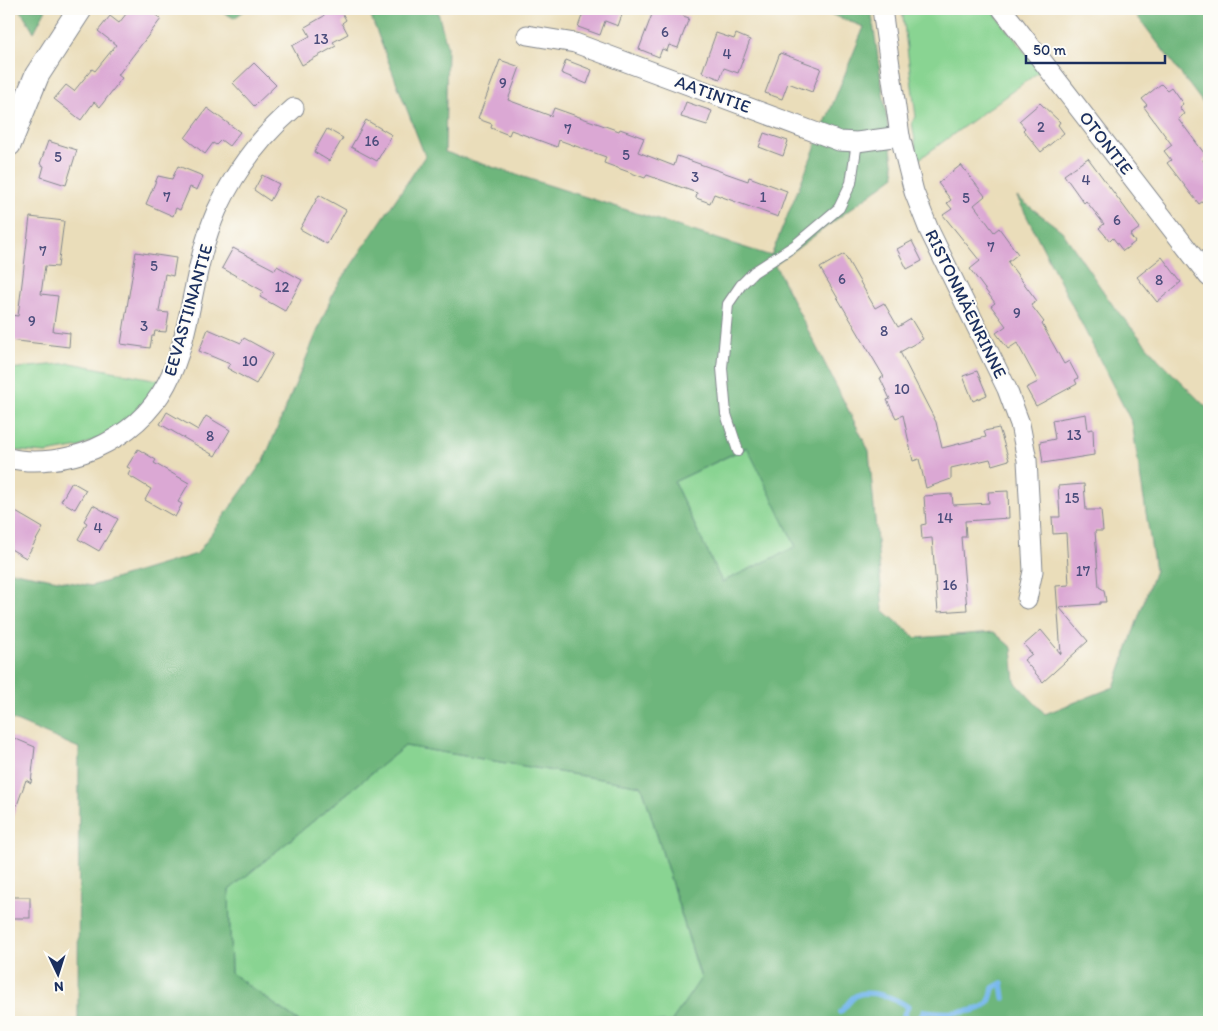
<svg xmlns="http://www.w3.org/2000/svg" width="1218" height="1031" font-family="Itim,sans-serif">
  <rect width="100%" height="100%" fill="#fdfcf7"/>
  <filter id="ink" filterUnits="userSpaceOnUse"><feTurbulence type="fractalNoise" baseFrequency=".02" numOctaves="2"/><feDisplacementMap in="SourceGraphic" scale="10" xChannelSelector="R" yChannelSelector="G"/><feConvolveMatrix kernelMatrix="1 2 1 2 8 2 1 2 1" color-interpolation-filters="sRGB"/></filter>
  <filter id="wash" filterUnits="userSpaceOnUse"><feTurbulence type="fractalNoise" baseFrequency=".0096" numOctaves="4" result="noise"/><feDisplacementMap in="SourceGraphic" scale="20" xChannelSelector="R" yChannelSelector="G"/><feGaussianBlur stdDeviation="1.12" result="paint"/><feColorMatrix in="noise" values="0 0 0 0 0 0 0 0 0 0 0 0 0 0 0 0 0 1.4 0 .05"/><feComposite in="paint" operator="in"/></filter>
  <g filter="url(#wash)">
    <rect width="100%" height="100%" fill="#eaddba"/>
    <g fill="#89d492" stroke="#528278">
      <polygon points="902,9 991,9 1040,71 918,160 912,122 916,117"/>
      <polygon points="71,363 163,381 127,423 80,447 46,453 9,450 9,369"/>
      <polygon points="748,447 796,547 722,582 674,482"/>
      <polygon points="405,746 642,786 701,979 671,1022 299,1022 231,973 229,890"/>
    </g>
    <g fill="#6eb67c" stroke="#44726d" fill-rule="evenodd">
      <polygon points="20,9 46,9 34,32"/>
      <polygon points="217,9 247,9 234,18"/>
      <path d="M368 9H437L447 46 445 152 771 256 864 27 817 9H871L895 176 775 265 869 451 883 610 916 638 994 632 1012 648 1015 682 1045 714 1114 687 1155 570 1132 423 1017 197 1062 231 1114 307 1158 359 1209 410V1022H671L701 978 642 786 405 746 229 890 231 973 299 1022H78L79 748 9 718V571L91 586 197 554 264 460 334 291 425 156ZM747 447 796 547 722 582 674 482Z"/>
      <polygon points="1132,9 1209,9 1209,111"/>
    </g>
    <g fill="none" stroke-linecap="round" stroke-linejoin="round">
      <g stroke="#77b8ec" stroke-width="5.5">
        <path d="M840 1012C845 1008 849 1001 854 997 867 987 897 999 908 1007L903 1016"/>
        <path d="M918 1022 924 1011C937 1013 974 1014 984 1006 991 1002 991 995 993 988L1002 983 1004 998"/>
      </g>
    </g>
    <g id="blocks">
      <g fill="#dba8d4">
        <polygon points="130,9 148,9 161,19 118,75 122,78 100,107 94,102 81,120 54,99 66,85 74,91 92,69 95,71 116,45 98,31 110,16 119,23"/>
        <polygon points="332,9 340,9 346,20 342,23 348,34 333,42 336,46 302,65 292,46 310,36 305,27 324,16 323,14"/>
        <polygon points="577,9 624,9 618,26 605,21 600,35 578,27 583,13"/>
        <polygon points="654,9 664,9 689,18 678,48 669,45 667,51 662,49 659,57 639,49"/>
        <polygon points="716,33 734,39 736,34 750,40 738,73 724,68 720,79 702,72"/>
        <polygon points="780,53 821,68 812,92 788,83 782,99 765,93"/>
        <polygon points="500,60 520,67 508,100 551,116 554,108 619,131 620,129 644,138 638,152 674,166 677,156 748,181 749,177 787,191 778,217 714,194 710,203 696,198 697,193 647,175 645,178 604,163 606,157 559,140 557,147 511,130 509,135 491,128 492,124 478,119"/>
        <polygon points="566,60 592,70 587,84 561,73"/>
        <polygon points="254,63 276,85 254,106 233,83"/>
        <polygon points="1161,84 1167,90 1171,87 1183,104 1179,107 1184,114 1178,118 1207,157 1203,160 1209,169 1209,197 1199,204 1167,163 1171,160 1164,151 1172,145 1144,107 1147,105 1142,99"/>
        <polygon points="686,102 712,111 707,125 681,117"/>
        <polygon points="1040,103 1060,122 1058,125 1064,133 1041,152 1023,130 1025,128 1019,121"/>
        <polygon points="207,108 240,132 229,146 221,140 216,145 213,143 205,154 185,138"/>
        <polygon points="366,120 392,135 377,161 351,147"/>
        <polygon points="327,129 343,138 329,161 314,152"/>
        <polygon points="764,133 788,141 783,156 759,147"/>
        <polygon points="48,141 77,150 66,185 41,177 44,166 40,164"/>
        <polygon points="1088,158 1140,228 1130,235 1135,242 1123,251 1113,238 1110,241 1099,228 1104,224 1086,201 1084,203 1064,175"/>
        <polygon points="961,165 985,196 974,205 994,232 999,228 1018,254 1008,262 1037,301 1031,305 1044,322 1042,324 1064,364 1069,361 1078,378 1075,380 1077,384 1036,406 1026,388 1038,382 1017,343 1008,349 996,333 1006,326 991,306 995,303 970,269 980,261 943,215 952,209 947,203 951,200 938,183"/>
        <polygon points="178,166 203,176 197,190 190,187 180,210 176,208 173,216 146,204 158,176 172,179"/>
        <polygon points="262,175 279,184 270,201 254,190"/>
        <polygon points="319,195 346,210 327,244 300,229"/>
        <polygon points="30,217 64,221 58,267 45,266 41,294 58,296 53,331 70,333 69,347 9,340 10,315 18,316"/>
        <polygon points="912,241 922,261 907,269 897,249"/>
        <polygon points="233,248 275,270 277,266 302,280 285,311 260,297 263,291 222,268"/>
        <polygon points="136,252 176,258 173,276 165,274 159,312 169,313 166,332 155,331 154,336 152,336 150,348 121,344"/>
        <polygon points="844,254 875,308 884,303 898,327 911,319 923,339 900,352 936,422 942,448 986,437 984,431 999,428 1009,460 992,465 990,459 951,468 951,479 926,488 919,459 913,461 903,415 896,418 887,400 890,399 880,378 884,377 820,268"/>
        <polygon points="1162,257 1181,282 1157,302 1137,277"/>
        <polygon points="208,329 241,343 244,338 273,354 256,384 227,368 230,364 199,351"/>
        <polygon points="977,371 987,395 973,401 963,376"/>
        <polygon points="167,412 198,430 206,416 230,430 215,456 160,424"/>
        <polygon points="1086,414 1088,430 1093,429 1094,455 1043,463 1040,442 1055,439 1052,420"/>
        <polygon points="138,449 156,460 154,463 189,483 178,502 182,504 175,517 145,500 151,489 128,475 131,469 127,467"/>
        <polygon points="72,482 86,490 75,509 61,501"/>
        <polygon points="1084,484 1086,510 1101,510 1103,531 1095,531 1099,587 1104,590 1106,602 1100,602 1100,604 1059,607 1088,641 1043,682 1024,660 1032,654 1024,645 1041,630 1061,654 1056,586 1069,585 1066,533 1053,534 1052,517 1060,517 1058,486"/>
        <polygon points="1008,491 1009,518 965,521 966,537 961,537 967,610 938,612 932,538 922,539 921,525 926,524 924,496 952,494 953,505 989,503 988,492"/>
        <polygon points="93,505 118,519 99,551 78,539 87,523 84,521"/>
        <polygon points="9,508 43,528 26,558 9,548"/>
        <polygon points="9,736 35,747 31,783 26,780 11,822 9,822"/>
        <rect x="9" y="897" width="21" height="21"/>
      </g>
    </g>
  </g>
  <g filter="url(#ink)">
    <use href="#blocks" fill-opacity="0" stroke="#82868c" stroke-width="1"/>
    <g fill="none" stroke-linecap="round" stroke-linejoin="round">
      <g stroke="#82868c" stroke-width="12">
        <polyline id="service" points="738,451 726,414 722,368 728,304 741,285 754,272 794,246 839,208 851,183 857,142"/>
      </g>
      <g stroke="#82868c" stroke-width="21">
        <g id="minor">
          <polyline points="882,9 900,136 914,192 929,230 1007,389 1020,424 1027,460 1033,571 1027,599"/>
          <polyline points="1002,9 1209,277"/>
          <polyline points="527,35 575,43 839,141 857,142 900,136"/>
          <path d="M9 458C35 465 70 459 94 449 203 401 177 301 217 210 236 169 260 137 294 108"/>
        </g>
      </g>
      <g stroke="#82868c" stroke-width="26">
        <polyline id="tertiary" points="9,144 37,75 80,9"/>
      </g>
      <use href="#service" stroke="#fff" stroke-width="10"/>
      <use href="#minor" stroke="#fff" stroke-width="19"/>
      <use href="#tertiary" stroke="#fff" stroke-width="24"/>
    </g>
  </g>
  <g text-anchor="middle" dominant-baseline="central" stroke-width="4" stroke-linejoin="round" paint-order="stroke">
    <g font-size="15" fill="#4b4d7c">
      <text x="665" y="32">6</text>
      <text x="321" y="39">13</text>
      <text x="727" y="54">4</text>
      <text x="503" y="83">9</text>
      <text x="1041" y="127">2</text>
      <text x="568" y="129">7</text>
      <text x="372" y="141">16</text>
      <text x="626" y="155">5</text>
      <text x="58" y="157">5</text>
      <text x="695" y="177">3</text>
      <text x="1086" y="180">4</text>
      <text x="167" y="197">7</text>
      <text x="763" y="197">1</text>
      <text x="966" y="198">5</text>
      <text x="1117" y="220">6</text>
      <text x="991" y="247">7</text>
      <text x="43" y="251">7</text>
      <text x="154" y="266">5</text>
      <text x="842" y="279">6</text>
      <text x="1159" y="280">8</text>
      <text x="282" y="287">12</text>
      <text x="1017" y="313">9</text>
      <text x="32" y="321">9</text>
      <text x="144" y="326">3</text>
      <text x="884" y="331">8</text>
      <text x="250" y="361">10</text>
      <text x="902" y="389">10</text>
      <text x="1074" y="435">13</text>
      <text x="210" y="436">8</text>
      <text x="1072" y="498">15</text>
      <text x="945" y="518">14</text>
      <text x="98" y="528">4</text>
      <text x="1083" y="571">17</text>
      <text x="950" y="585">16</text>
    </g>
    <g font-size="18" fill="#1b2f5e" stroke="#fdfcf7">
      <text transform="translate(713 94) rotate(20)">AATINTIE</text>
      <text transform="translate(1106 143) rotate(52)">OTONTIE</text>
      <text transform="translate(966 304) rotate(64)">RISTONMÄENRINNE</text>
      <text transform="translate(188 310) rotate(-74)">EEVASTIINANTIE</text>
    </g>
  </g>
  <rect width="1218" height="1031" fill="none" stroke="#fdfcf7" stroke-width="30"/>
  <g transform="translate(58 974) rotate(176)" stroke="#fdfcf7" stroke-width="4" paint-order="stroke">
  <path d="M0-4L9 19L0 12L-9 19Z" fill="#1b2f5e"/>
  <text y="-8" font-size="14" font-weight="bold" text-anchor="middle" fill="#1b2f5e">N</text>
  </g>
  <path d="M1026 55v8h139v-8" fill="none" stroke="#1b2f5e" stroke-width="2.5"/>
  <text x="1033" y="55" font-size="15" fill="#1b2f5e" stroke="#fdfcf7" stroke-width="4" paint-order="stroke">50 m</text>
</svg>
